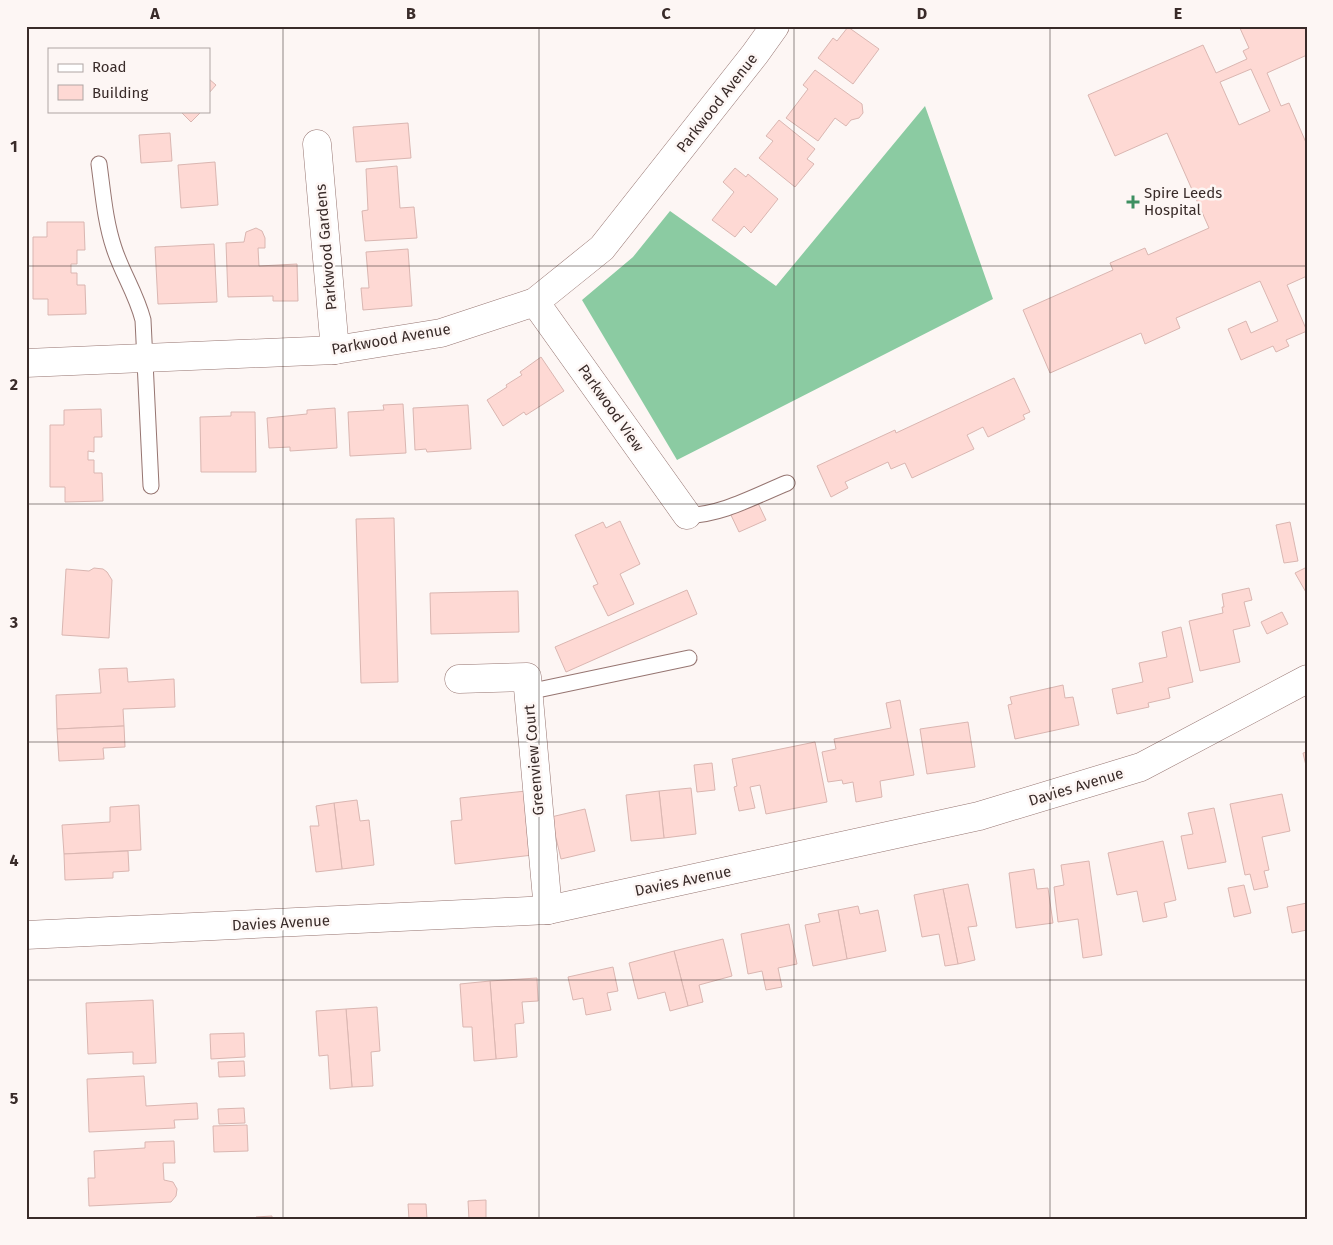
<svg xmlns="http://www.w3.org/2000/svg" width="1333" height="1245" font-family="'Fira Sans',sans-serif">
  <rect width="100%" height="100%" fill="#fdf6f4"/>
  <polygon fill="#8bcba2" points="925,106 993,299 677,460 582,300 633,257 670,211 776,286"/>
  <g fill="#fed9d4" stroke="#dab6b1" fill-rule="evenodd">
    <path d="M1239 26H1307V55L1267 73 1281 106 1289 103 1307 145V276L1287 285 1307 331 1286 340 1289 346 1276 352 1273 346 1241 360 1228 329 1246 321 1251 333 1278 321 1260 281 1176 318 1180 328 1145 344 1141 333 1050 373 1023 310 1113 270 1110 263 1145 248 1148 255 1209 228 1167 133 1115 156 1088 95 1203 45 1216 73 1247 59 1243 51 1249 48ZM1251 69 1270 111 1239 125 1220 82Z"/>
    <polygon points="848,27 879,49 853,84 818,58 833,38 837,41"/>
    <polygon points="815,70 862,104 863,113 859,118 851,120 846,126 835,118 818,141 786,118 808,89 803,85"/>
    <polygon points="209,79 216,85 209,93"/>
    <polygon points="180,111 202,111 191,122"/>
    <polygon points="779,120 815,149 807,159 814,164 795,187 759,158 773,141 766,136"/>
    <polygon points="408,123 411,158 356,162 353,127"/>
    <polygon points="170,133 172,161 141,163 139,135"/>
    <polygon points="215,162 218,205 181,208 178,165"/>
    <polygon points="397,166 400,208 414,207 417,238 365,241 362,211 368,210 366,169"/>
    <polygon points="735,168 746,177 748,174 778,199 751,233 744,226 735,237 712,220 734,192 723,182"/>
    <polygon points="47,222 84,222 85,250 77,250 77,264 71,264 71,273 77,273 77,285 85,285 86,314 48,315 48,299 33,299 33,237 47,237"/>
    <polygon points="256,228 262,231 265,238 265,248 258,248 259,266 297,264 298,301 273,301 273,296 228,297 226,243 244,242 246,232"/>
    <polygon points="214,244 217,302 158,304 155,247"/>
    <polygon points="408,249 412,306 363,310 361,288 369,288 366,252"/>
    <polygon points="541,357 564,391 526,415 524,412 503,426 487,400 507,387 506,385 522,375 520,372"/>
    <polygon points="1014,378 1030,412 1023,415 1025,419 988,437 983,427 967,435 974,449 912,478 905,463 891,469 888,462 845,482 848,488 831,497 817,466 895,430 896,433"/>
    <polygon points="403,404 406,453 350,456 348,412 384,410 383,405"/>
    <polygon points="468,405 471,449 427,452 426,449 415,450 413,408"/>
    <polygon points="335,408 337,448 290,451 290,447 269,448 267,418 307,414 307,410"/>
    <polygon points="101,409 102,437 94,437 94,452 88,451 88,460 94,460 94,473 102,473 103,501 65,502 65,487 50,487 50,425 64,425 64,410"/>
    <polygon points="231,412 255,412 256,472 201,472 200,417 231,416"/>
    <polygon points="757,501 766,520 739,532 730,513"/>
    <polygon points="394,518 398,682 361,683 356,519"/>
    <polygon points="620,521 640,564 620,574 634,604 608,616 593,586 598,584 575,535 603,522 606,528"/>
    <polygon points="1290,522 1298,561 1284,563 1276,525"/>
    <polygon points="1307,567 1307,594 1295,573"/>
    <polygon points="94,568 103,569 107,572 112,580 109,638 62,635 66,569 89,571"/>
    <polygon points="1249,588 1252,600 1244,602 1250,626 1233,630 1240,662 1200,671 1189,621 1223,613 1222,607 1224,607 1222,594"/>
    <polygon points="687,590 697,614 566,672 555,647"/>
    <polygon points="518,591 519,632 431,634 430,593"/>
    <polygon points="1282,612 1288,624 1267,634 1261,622"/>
    <polygon points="1181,627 1193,682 1168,688 1170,698 1148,703 1149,707 1117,714 1112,689 1143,682 1139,663 1167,657 1162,632"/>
    <polygon points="127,668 128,682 174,679 175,707 123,709 124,726 57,729 56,695 101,693 99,669"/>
    <polygon points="1063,685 1065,698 1073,697 1079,725 1015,739 1008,705 1012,704 1010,697"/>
    <polygon points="900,700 914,775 880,781 882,797 856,802 853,782 843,784 842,780 828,782 822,752 836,749 834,739 891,728 886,703"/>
    <polygon points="968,722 975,767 927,774 920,729"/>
    <polygon points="124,726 125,747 103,748 104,759 59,761 57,729"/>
    <polygon points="815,742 827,802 766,814 760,785 750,787 755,808 739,811 734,787 737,786 732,759"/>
    <polygon points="1307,752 1307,770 1303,753"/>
    <polygon points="712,763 715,790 697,792 694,765"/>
    <polygon points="691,788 696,834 664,838 659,791"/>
    <polygon points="526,791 533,855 455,864 451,821 462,820 460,798"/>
    <polygon points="659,791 664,838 631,841 626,795"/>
    <polygon points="1282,794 1290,831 1262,837 1269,870 1264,871 1268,887 1254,890 1250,874 1245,875 1230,804"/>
    <polygon points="357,800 360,821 369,820 374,865 342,869 334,803"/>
    <polygon points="334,803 342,869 316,872 310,826 319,826 316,806"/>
    <polygon points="139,805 141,850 64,854 62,825 110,822 110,807"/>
    <polygon points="1214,808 1226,862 1188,869 1181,836 1193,834 1188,813"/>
    <polygon points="585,809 595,851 561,859 551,817"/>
    <polygon points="1163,841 1176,900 1164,903 1167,917 1143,922 1137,891 1117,895 1108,853"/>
    <polygon points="128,851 129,871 113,872 113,878 65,880 64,854"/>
    <polygon points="1089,861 1102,955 1083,958 1078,919 1058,922 1054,887 1064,885 1061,865"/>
    <polygon points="1034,869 1037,889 1048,888 1053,923 1016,928 1009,873"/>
    <polygon points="968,884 977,926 968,927 975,960 958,964 943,889"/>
    <polygon points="1244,885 1251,913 1234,917 1228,888"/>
    <polygon points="943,889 958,964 945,966 939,934 922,937 914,895"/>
    <polygon points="1307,903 1307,930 1292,933 1287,907"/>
    <polygon points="858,906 860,914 878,910 886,951 847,959 838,910"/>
    <polygon points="838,910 847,959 813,966 805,925 820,922 818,914"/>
    <polygon points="789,924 797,964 778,968 782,987 766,990 762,971 748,974 741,934"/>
    <polygon points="723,939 732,976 699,985 703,1002 688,1006 674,951"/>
    <polygon points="674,951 688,1006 670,1011 665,992 638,999 629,963"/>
    <polygon points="613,967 618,991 607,993 611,1010 586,1015 583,998 573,1000 568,977"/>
    <polygon points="537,978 538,1001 522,1002 524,1023 515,1024 517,1057 496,1059 490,981"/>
    <polygon points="490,981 496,1059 474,1061 472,1027 463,1027 460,984"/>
    <polygon points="153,1000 156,1063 133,1064 133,1052 88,1054 86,1003"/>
    <polygon points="377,1007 380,1051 371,1052 373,1086 352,1087 346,1009"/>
    <polygon points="346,1009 352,1087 330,1089 328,1055 319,1056 316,1011"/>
    <polygon points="244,1033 245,1057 211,1059 210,1034"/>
    <polygon points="244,1061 245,1076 219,1077 218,1062"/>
    <polygon points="144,1076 146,1106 197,1103 198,1119 174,1120 175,1128 89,1132 87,1079"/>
    <polygon points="244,1108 245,1123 219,1124 218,1109"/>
    <polygon points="247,1125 248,1151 214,1152 213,1126"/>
    <polygon points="174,1141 175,1163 163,1163 164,1180 173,1182 177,1189 176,1196 171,1202 89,1206 88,1178 95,1178 94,1151 145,1148 145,1142"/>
    <polygon points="486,1200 486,1219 469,1219 468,1201"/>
    <polygon points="408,1204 426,1204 427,1219 409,1219"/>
    <polygon points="272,1216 272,1219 256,1219 256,1217"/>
  </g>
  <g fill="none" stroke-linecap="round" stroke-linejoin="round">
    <g stroke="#967571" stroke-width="17">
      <g id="service">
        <path d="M99 164C103 193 105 221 114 248 122 273 136 293 143 320L151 486"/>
        <path d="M687 515C720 516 757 495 787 483"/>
        <polyline points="528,692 689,658"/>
      </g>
    </g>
    <g stroke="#967571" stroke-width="29">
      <g id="minor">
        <polyline points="317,144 335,350"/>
        <polyline points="535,302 687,515"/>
        <polyline points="26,363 335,350 441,333 535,302 602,248 755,54 775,26"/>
        <polyline points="459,679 527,677 548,910"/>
        <polyline points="26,935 548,910 979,816 1141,767 1307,679"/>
      </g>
    </g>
    <use href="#service" stroke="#fff" stroke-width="15"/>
    <use href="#minor" stroke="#fff" stroke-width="28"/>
  </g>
  <path fill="none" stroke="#392b29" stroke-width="1" stroke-opacity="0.55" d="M283 26V1219M539 26V1219M794 26V1219M1050 26V1219M26 266H1307M26 504H1307M26 742H1307M26 980H1307"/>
  <path fill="#3d8f60" stroke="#fdf6f4" stroke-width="2" d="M1130.5 194.5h5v5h5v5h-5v5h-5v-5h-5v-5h5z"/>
  <g text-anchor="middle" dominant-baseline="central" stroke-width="5" stroke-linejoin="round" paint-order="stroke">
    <g font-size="15" fill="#392b29" stroke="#fdf6f4">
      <text transform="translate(717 103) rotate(-52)">Parkwood Avenue</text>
      <text transform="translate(326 247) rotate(-95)">Parkwood Gardens</text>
      <text transform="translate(391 339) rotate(-10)">Parkwood Avenue</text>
      <text transform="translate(611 408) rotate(55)">Parkwood View</text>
      <text transform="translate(534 760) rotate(-95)">Greenview Court</text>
      <text transform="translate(1076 787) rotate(-17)">Davies Avenue</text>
      <text transform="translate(683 881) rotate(-12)">Davies Avenue</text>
      <text transform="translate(281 923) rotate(-3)">Davies Avenue</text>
    </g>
    <g font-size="15" fill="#392b29" stroke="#fdf6f4" text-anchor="start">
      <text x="1144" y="193">Spire Leeds<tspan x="1144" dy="17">Hospital</tspan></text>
    </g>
  </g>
  <rect width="1333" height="1245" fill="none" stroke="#fdf6f4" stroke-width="55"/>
  <rect x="48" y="48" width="162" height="65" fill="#fdf6f4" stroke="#afa5a3"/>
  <rect x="58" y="64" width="25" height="8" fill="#ffffff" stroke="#afa5a3"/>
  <text x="92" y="72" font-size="15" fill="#392b29">Road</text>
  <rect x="58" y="85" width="25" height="15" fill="#fed9d4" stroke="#afa5a3"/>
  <text x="92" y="98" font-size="15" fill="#392b29">Building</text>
  <rect x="28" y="28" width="1278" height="1190" fill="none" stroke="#392b29" stroke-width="2"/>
  <g font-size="16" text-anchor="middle" font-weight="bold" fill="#392b29">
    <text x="155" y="19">A</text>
    <text x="411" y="19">B</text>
    <text x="666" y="19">C</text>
    <text x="922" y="19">D</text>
    <text x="1178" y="19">E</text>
    <text x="14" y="152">1</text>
    <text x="14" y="390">2</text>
    <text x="14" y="628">3</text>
    <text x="14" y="866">4</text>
    <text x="14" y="1104">5</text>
  </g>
</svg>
